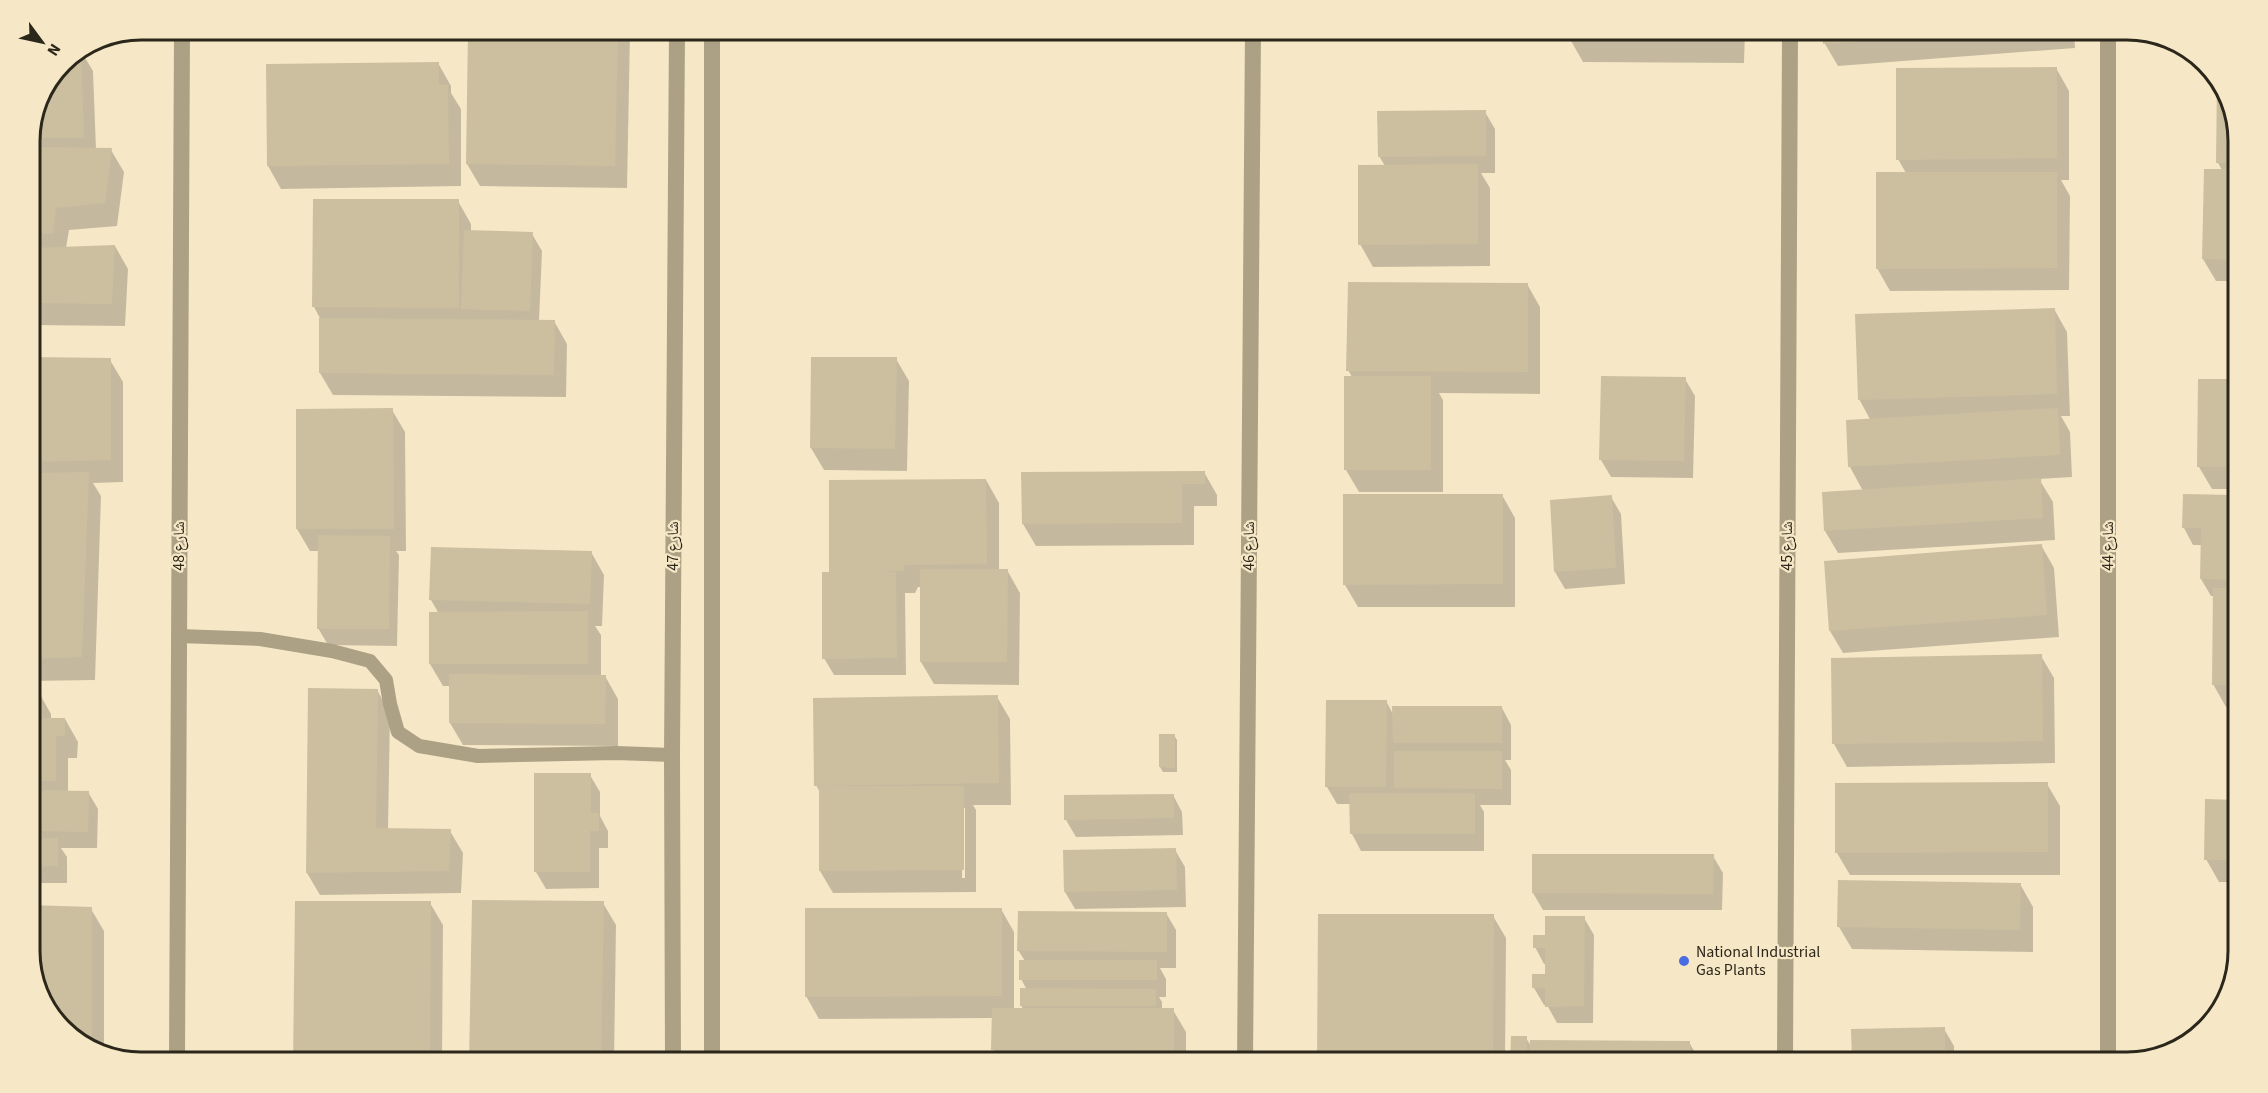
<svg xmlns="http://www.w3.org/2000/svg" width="2268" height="1093" font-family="'Source Sans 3','Noto Naskh Arabic',sans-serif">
  <rect width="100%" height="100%" fill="#f6e8c7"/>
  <g fill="#0003" fill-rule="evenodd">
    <polygon points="469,30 628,30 630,34 627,188 480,186 467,164"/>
    <polygon points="1570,30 1745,30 1744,63 1583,62 1570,39"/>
    <polygon points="1824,30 2074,30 2075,48 1838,66 1825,44"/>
    <polygon points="81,51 93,71 96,149 111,150 124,172 117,226 69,230 66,248 115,246 128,269 125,326 30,325 30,135 63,62"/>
    <polygon points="438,63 451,86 451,93 461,109 461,186 281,189 268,166 267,65"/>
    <polygon points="2056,68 2069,91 2069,180 2061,180 2070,196 2069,290 1890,291 1877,268 1906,173 1898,159"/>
    <polygon points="2219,79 2238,135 2238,281 2216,281 2203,259 2222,170 2218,163"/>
    <polygon points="1485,112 1495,129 1495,173 1481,173 1490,188 1490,266 1373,267 1360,244 1385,166 1379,156"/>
    <polygon points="315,200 458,201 471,224 471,231 532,234 542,251 539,321 554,321 567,344 566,397 333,395 320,373 321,320 314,307"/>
    <polygon points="1527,284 1540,307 1540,394 1439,393 1443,400 1443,492 1359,492 1346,470 1352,377 1348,370"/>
    <polygon points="2054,309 2067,332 2070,416 2061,416 2070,432 2072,477 2039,479 2053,502 2055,540 1838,553 1825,531 1863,491 1850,467 1871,421 1859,399"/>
    <polygon points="30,359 110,360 123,382 123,482 93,483 101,496 95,680 30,681"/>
    <polygon points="896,359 909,381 907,471 824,470 811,448"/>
    <polygon points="1685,379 1695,396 1693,478 1611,477 1601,460"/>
    <polygon points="2238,380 2238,489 2212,489 2199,467"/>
    <polygon points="392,410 405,432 406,551 396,551 399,555 397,646 328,645 318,628 319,551 310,551 297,529"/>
    <polygon points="1204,472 1217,495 1217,506 1194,506 1194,545 1036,546 1023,524"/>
    <polygon points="986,480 999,503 999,570 1007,570 1020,593 1019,685 934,684 921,662 922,587 918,587 915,593 905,593 906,675 834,675 824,658 832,574"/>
    <polygon points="1502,495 1515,518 1515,607 1358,607 1345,585"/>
    <polygon points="1611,497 1621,514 1625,584 1565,589 1555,572"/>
    <polygon points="2238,497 2238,707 2226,707 2213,684 2215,596 2211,596 2201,579 2202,545 2193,545 2184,528"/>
    <polygon points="2041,545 2054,568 2059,637 1843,653 1830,631"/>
    <polygon points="591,552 604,575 602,626 595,626 601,635 601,676 605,676 618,699 618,746 463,745 450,723 450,686 443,686 430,664 439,614 431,600"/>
    <polygon points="2041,656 2054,678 2055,763 1847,767 1834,744 1833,659"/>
    <polygon points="377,690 390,713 388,830 450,831 463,853 461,893 320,895 307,873"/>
    <polygon points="30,691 38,691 51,714 51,719 65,719 78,742 77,758 68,758 68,792 88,792 98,809 97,848 61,848 67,857 67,883 30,883"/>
    <path d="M997 697 1010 719 1011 805H973L976 810V892L833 893 820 871 821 794 816 785ZM962 808H965V878H962Z"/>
    <polygon points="1386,701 1394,716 1502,708 1511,725 1511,760 1505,760 1511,770 1511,805 1480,805 1484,812 1484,851 1361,851 1352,834 1351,804 1337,804 1327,787"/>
    <polygon points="1174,735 1177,740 1177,772 1163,772 1160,767"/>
    <polygon points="590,775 600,792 600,816 608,831 608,848 599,848 599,888 546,889 536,872"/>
    <polygon points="2047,784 2060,806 2060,875 1850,875 1837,853"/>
    <polygon points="1173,795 1182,812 1183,835 1076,837 1066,820"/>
    <polygon points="2238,801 2238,882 2219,882 2206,859"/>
    <polygon points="1175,850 1185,867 1186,907 1075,909 1065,892"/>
    <polygon points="1534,855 1713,856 1723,873 1722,910 1543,910 1533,893"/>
    <polygon points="2020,884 2033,907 2033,952 1852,949 1839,927"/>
    <polygon points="430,903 443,925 442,1063 295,1063"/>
    <polygon points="603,903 616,925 614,1063 471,1063"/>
    <polygon points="91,909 104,931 104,1054 93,1052 49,1014"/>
    <polygon points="1001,909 1014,932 1014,1009 1023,1009 1021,1005 1027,990 1021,979 1025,961 1018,950 1166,913 1176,930 1176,968 1160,968 1166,979 1166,997 1159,997 1162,1002 1162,1010 1173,1010 1186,1032 1186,1063 990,1063 998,1058 993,1049 993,1018 819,1019 806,996"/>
    <polygon points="1493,916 1506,938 1505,1063 1319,1063"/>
    <polygon points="1584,918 1594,935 1593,1023 1557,1023 1547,1005 1544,1005 1534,988 1547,975 1547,964 1544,964 1535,947 1547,937"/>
    <polygon points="1944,1029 1954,1046 1954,1063 1853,1063"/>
    <polygon points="1526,1038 1531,1046 1689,1042 1701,1063 1512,1063"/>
  </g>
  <g fill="#ccbf9f">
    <polygon points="468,30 618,30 615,166 466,164"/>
    <rect x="1569" y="30" width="163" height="10"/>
    <polygon points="1822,30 1991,30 1991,32 1823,44"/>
    <polygon points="81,51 84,138 30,138 63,62"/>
    <polygon points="439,62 439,85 448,85 449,164 267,166 266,64"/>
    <polygon points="2057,67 2057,158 1896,160 1896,68"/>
    <polygon points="2217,78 2238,135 2238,163 2216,163"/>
    <polygon points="1486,110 1486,156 1378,157 1377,111"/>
    <polygon points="30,147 112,148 105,203 56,208 53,234 30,234"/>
    <polygon points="1478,164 1478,244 1358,245 1358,165"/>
    <polygon points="2204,169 2238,169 2238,260 2202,259"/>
    <polygon points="1876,172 2057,172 2057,268 1876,269"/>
    <polygon points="313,199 459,199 459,308 312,307"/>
    <polygon points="464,230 533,232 530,311 461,309"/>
    <polygon points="115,245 112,304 30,303 30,248"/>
    <polygon points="1348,282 1528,283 1528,372 1346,371"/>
    <polygon points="2055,308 2057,394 1858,400 1855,314"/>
    <polygon points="319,318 555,320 554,375 319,373"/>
    <polygon points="30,357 111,358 111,460 30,462"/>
    <polygon points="811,357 897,357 895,449 810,448"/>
    <rect x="1344" y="376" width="87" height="94"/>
    <polygon points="1601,376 1686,377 1684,461 1599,460"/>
    <polygon points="2198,379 2238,379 2238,467 2197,467"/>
    <polygon points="393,408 394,529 296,529 296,409"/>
    <polygon points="2058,408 2060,455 1848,467 1846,420"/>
    <polygon points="1205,471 1205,484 1182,484 1182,523 1022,524 1021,472"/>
    <polygon points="89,472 82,657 30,659 30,473"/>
    <polygon points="2041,478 2043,518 1824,531 1822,492"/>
    <polygon points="986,479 987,564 905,565 903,571 885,571 896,572 897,658 822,659 822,572 829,572 829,480"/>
    <polygon points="1343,494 1503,494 1503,584 1343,585"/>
    <polygon points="2183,494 2238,495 2238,580 2200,579 2201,528 2182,528"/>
    <polygon points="1612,495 1616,568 1554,572 1550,500"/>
    <polygon points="318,535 390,536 389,629 317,629"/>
    <polygon points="2042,544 2047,615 1829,631 1824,561"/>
    <polygon points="431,547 592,551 590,604 429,600"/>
    <polygon points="920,569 1008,569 1007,662 920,662"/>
    <polygon points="2213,588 2238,588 2238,685 2212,685"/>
    <polygon points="588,611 588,664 429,664 429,612"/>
    <polygon points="2042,654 2043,741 1832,744 1831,658"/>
    <polygon points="449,674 606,675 605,724 449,723"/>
    <polygon points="308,688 378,689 376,828 451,829 449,871 306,873"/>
    <polygon points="30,690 39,690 39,718 65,718 65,736 56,736 56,781 30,781"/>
    <polygon points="998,695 999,783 814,786 813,698"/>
    <polygon points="1326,700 1387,700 1386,787 1325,787"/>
    <polygon points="1392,706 1502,706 1502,743 1393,743"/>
    <polygon points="1159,734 1175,734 1175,768 1159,767"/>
    <polygon points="1394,751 1502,751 1502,789 1394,788"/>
    <polygon points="534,773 591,773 591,813 599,813 599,831 590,831 590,872 534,872"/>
    <polygon points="2048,782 2048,852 1835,853 1835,783"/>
    <polygon points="819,786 964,786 964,870 819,871"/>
    <polygon points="30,790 89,791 88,832 30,831"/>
    <polygon points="1349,793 1475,793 1475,834 1350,834"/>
    <polygon points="1174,794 1174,818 1064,820 1064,795"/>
    <polygon points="2205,799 2238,800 2238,860 2204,860"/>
    <polygon points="30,838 58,838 58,866 30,867"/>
    <polygon points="1176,848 1177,890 1064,892 1063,850"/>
    <polygon points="1532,854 1714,854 1713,894 1532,893"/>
    <polygon points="1838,880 2021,883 2020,930 1837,927"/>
    <polygon points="472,900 604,901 601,1063 469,1063"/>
    <polygon points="295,901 431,901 430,1063 293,1063"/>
    <polygon points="30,905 92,907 92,1051 49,1014 30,959"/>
    <polygon points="805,908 1002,908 1002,996 805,997"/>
    <polygon points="1018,911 1167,912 1167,952 1017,951"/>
    <polygon points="1318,914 1494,914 1493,1063 1317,1063"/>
    <polygon points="1545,916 1585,916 1584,1006 1545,1007 1545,988 1532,988 1532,974 1545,974 1545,948 1533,948 1533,935 1545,935"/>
    <rect x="1019" y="960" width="138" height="20"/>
    <polygon points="1020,988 1156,989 1156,1006 1020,1006"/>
    <polygon points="992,1008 1174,1008 1174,1063 1138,1063 1139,1050 991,1050"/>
    <polygon points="1945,1027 1945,1063 1852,1063 1851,1029"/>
    <polygon points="1511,1036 1527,1036 1527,1063 1510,1063"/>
    <polygon points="1530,1040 1690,1041 1690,1063 1529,1063"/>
    <polygon points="989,1056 1133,1057 1133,1063 989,1063"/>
  </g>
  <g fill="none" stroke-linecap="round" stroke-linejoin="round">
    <polyline stroke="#aca185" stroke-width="14" points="179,636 260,639 332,651 370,661 386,680 390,704 398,732 419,746 478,756 616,753 672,755"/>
    <g stroke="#aca185" stroke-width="16">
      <polyline points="177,1063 182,30"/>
      <polyline points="673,1063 672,755 677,30"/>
      <polyline points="712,1063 712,30"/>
      <polyline points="1245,1063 1253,30"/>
      <polyline points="1785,1063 1790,30"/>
      <polyline points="2108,1063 2108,30"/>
    </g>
  </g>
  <circle fill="#4c6de1" stroke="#f6e8c7" stroke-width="2" cx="1684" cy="961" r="6"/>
  <g text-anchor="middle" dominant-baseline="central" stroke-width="4.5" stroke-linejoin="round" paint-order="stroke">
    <g font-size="16" fill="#2c271b" stroke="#f6e8c7">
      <text transform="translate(179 546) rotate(-90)">شارع 48</text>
      <text transform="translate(673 546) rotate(-90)">شارع 47</text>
      <text transform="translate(1249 546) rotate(-90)">شارع 46</text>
      <text transform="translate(1787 546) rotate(-90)">شارع 45</text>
      <text transform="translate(2108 546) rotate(-90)">شارع 44</text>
    </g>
    <g font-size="16" fill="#2c271b" stroke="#f6e8c7" text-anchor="start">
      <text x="1696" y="952">National Industrial<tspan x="1696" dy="18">Gas Plants</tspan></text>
    </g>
  </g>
  <path d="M0 0H2268V1093H0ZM141 40H2127A101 101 0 0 1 2228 141V951A101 101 0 0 1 2127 1052H141A101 101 0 0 1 40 951V141A101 101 0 0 1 141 40Z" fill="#f6e8c7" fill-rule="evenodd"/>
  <path fill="none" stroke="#2c271b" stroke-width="3" d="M141 40H2127A101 101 0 0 1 2228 141V951A101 101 0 0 1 2127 1052H141A101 101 0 0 1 40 951V141A101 101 0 0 1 141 40Z"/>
  <g transform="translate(42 42) rotate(123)" stroke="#f6e8c7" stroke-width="4.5" paint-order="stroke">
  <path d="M0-4.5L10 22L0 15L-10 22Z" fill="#2c271b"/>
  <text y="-9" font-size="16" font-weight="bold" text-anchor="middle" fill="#2c271b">N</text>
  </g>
</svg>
